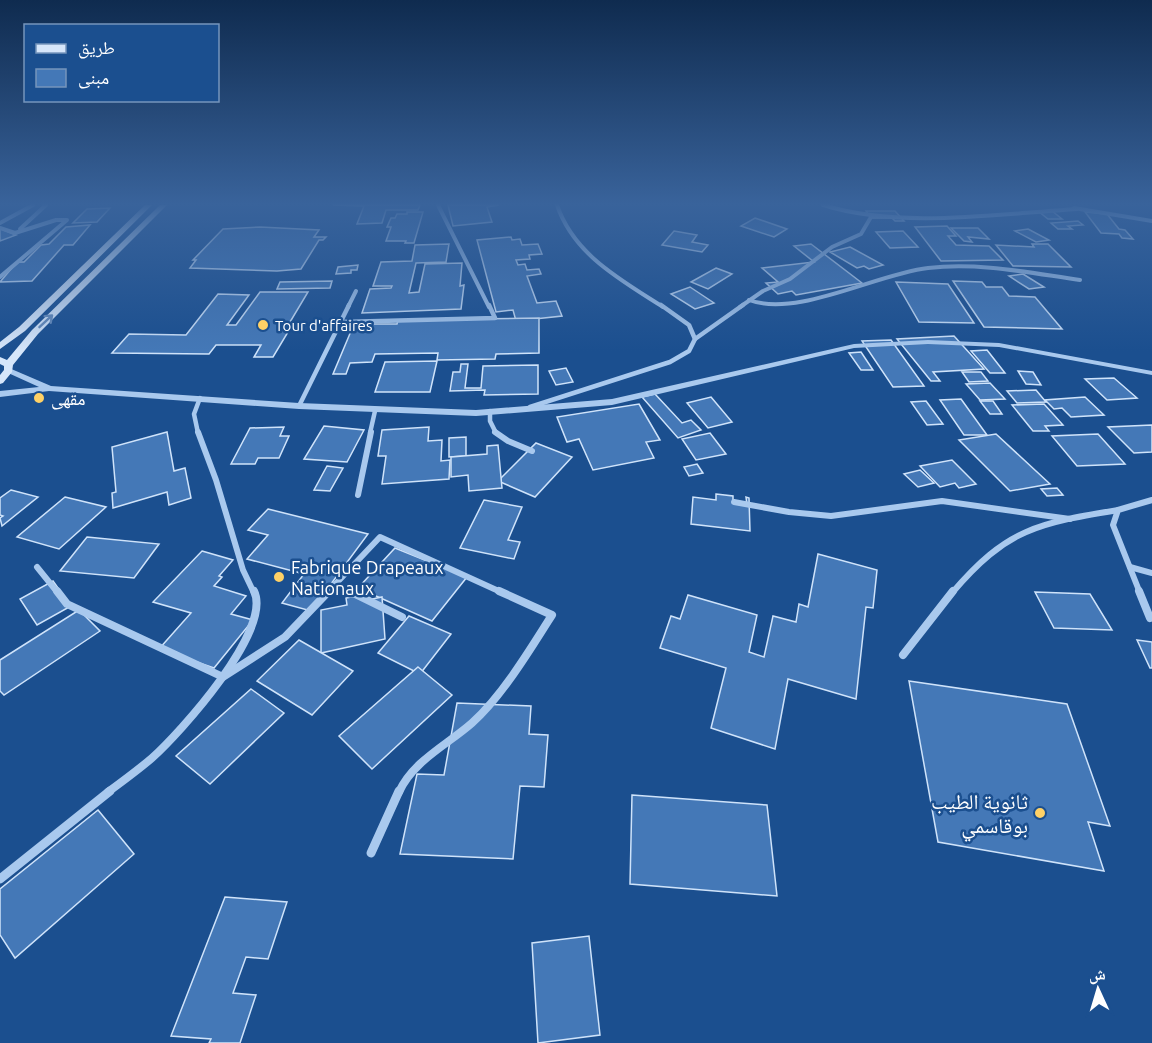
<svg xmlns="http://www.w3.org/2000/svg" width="1152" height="1043" font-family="Ubuntu,'Noto Naskh Arabic',sans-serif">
  <rect width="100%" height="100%" fill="#1b4f8f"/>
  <g fill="#4478b7" stroke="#cfe3fa" stroke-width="1.5">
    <polygon points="333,205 420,205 418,210 386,210 382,223 357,224 364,206"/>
    <polygon points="448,205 499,205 487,207 492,222 453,226"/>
    <polygon points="110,208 97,222 73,223 87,209"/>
    <polygon points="866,211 895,211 904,221 895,221 892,218 871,218"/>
    <polygon points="1038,211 1052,211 1062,219 1048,219"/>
    <polygon points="407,212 423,212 414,243 405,243 406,241 386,241 391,227 387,227 391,218 395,218 397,214 407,214"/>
    <polygon points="1085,212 1107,214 1119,229 1125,230 1133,239 1122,238 1119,234 1101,233"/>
    <polygon points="755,218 787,229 774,237 741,226"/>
    <polygon points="1078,221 1083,225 1068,226 1072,229 1058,229 1051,223"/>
    <polygon points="90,225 73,245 64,245 32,281 0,282 17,262 24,262 41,245 49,244 66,227"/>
    <polygon points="947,226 956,236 948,236 956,245 989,246 1003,260 941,261 915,227"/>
    <polygon points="260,227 319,230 314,237 326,237 323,240 319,240 301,269 277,271 190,268 196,260 193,260 223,229"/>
    <polygon points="951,228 978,228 989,239 968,237 972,242 964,241"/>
    <polygon points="0,229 1,229 16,235 0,241"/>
    <polygon points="1028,229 1049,240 1036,242 1015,231"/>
    <polygon points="674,231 697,235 692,242 708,245 702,252 662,245"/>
    <polygon points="903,231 918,247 890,248 876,232"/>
    <polygon points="511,237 512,240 520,239 522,245 538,244 542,254 529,255 530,259 516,260 518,265 525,264 527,270 539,269 541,274 527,276 537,303 556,301 562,316 516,321 513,310 496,312 477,240"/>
    <polygon points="449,244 446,262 416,263 409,293 419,292 425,264 462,263 460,286 464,285 461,309 362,313 370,289 391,288 392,286 373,286 381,262 412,261 415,245"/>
    <polygon points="811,244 862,283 796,295 792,291 778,294 766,283 778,282 762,268 814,262 794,246"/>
    <polygon points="1032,244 1048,244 1071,267 1013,266 996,245 1034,247"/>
    <polygon points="850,247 883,265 869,269 864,266 857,268 830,252"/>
    <polygon points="358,265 357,270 351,270 351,273 336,274 338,267"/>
    <polygon points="716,268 732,274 708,289 691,282"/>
    <polygon points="1023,274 1044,287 1029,289 1009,276"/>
    <polygon points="332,281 330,288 277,289 280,282"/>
    <polygon points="953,281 982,282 986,287 1002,287 1009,296 1035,297 1062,329 984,327"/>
    <polygon points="896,282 948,284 974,323 919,322"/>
    <polygon points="690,287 714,303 695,309 671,294"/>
    <polygon points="260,292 308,292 287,327 291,327 273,357 254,357 261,345 216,345 209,354 112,353 129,334 186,335 218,294 249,295 227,325 236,325"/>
    <polygon points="539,318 539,353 496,354 495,359 437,360 438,353 375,354 372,362 350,363 346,374 333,374 354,324 397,324 398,320"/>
    <polygon points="954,336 984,369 933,372 940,381 931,381 897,339"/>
    <polygon points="891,340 924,386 893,387 862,341"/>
    <polygon points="987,350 1005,373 990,373 971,351"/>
    <polygon points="861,352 873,370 861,370 849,353"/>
    <polygon points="437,361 430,392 375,392 385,362"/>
    <polygon points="461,364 468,364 465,388 481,388 483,366 538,365 538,394 484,395 485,390 450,391 453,372 460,372"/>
    <polygon points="566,368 573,382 556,385 549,371"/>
    <polygon points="1018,371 1033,372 1041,385 1026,384"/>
    <polygon points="962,372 981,372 988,381 969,382"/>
    <polygon points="1114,378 1137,398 1107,400 1085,379"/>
    <polygon points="990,383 1005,399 980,400 966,384"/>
    <polygon points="1036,390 1046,402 1017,403 1007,391"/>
    <polygon points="655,394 682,423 691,420 701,430 678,438 642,397"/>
    <polygon points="711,397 732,422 708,428 687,403"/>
    <polygon points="1085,397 1104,415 1071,417 1062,408 1054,409 1045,400"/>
    <polygon points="961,399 987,435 964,435 940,400"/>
    <polygon points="926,401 943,424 927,425 911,402"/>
    <polygon points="980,401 993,401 1002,414 990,414"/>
    <polygon points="639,404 660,440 646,442 654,458 593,470 579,439 567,442 557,417"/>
    <polygon points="1044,404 1063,425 1045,426 1049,431 1033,431 1012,405"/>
    <polygon points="1152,425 1152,452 1134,453 1108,427"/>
    <polygon points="324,426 364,430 347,462 304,459"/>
    <polygon points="284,427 280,436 289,436 279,458 258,458 255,464 231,464 250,428"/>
    <polygon points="429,427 428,441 442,440 441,461 450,460 449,479 382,484 386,456 378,456 382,430"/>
    <polygon points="167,432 174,471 185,468 191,498 169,505 167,492 113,508 112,493 116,492 112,447"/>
    <polygon points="710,433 726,454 696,460 682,439"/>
    <polygon points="996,434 1050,484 1010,491 959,440"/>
    <polygon points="1098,434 1125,464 1077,466 1052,436"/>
    <polygon points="466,437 466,456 449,457 449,438"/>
    <polygon points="536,443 572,457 535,497 498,481"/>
    <polygon points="498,445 502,488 469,491 468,475 451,477 451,457 487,454 487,446"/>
    <polygon points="952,460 976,484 959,488 955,483 940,487 920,466"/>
    <polygon points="697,464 703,473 689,476 684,467"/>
    <polygon points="327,466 343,468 330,491 314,490"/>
    <polygon points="920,470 934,483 918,487 904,474"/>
    <polygon points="1057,488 1063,495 1047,496 1041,489"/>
    <polygon points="11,490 38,497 2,526 0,518 3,516 0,515 0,498"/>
    <polygon points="716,494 733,496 733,503 747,505 746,497 749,498 750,531 691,524 693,497 716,500"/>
    <polygon points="65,497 106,507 59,549 17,537"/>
    <polygon points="484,500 522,507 508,540 520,542 514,559 460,548"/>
    <polygon points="268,509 368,534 311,611 282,603 304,574 247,559 268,535 248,530"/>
    <polygon points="87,537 159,544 134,578 60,571"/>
    <polygon points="395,548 467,577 432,621 358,588"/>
    <polygon points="202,551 233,560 219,576 222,577 214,586 246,596 231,614 253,620 214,668 159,649 191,613 153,602"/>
    <polygon points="818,554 877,570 873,608 866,607 856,699 788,679 775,749 711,728 726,668 660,648 671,616 680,619 688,595 757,615 749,652 764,657 773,616 796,622 799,604 808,607"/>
    <polygon points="53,581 71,606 37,625 20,599"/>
    <polygon points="1035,592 1090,594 1112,630 1054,628"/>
    <polygon points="367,594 367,600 382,597 385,639 321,653 321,610 347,605 346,598"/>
    <polygon points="79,610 100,631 4,695 0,691 0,660"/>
    <polygon points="409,616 451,634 420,674 378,653"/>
    <polygon points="299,640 353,671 312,715 257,681"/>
    <polygon points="1137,640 1152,642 1152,668 1150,668"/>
    <polygon points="418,667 452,695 372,769 339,736"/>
    <polygon points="909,681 1067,704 1110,826 1088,822 1104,871 938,842"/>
    <polygon points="251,689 284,713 210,784 176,756"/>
    <polygon points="457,703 531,706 529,734 548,735 544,787 520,786 513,859 400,854 417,774 444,775"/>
    <polygon points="632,795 767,805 777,896 630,884"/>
    <polygon points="98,810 134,854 15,958 0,935 0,889"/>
    <polygon points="225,897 287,902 268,959 246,957 233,993 256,995 240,1043 209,1043 211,1039 171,1036"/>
    <polygon points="589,936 600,1035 538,1043 532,943"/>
  </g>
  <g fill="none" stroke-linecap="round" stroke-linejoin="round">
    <g stroke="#a9c9ee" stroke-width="4">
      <polyline points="438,205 489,307"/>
      <path d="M557 205C574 255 621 280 663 307"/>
      <path d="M823 205C901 229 996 214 1077 209"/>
      <polyline points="1074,208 1152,221"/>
      <polyline points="0,223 33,205"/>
      <polyline points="0,228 15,233 56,220 67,220 0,277"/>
      <polyline points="20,229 46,205"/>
      <path d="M749 300C797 318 876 274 928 268 979 262 1030 273 1080 280"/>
      <polyline points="348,307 356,291"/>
      <polyline points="740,307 763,291 790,279 832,247 861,234 871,217"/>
    </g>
    <g stroke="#a9c9ee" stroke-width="4.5">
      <polyline points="341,322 495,318 489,305"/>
      <polyline points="695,339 743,305"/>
      <polyline points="299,406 349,305"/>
      <polyline points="530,407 670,362 689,351 695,339 689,325 661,305"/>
      <polyline points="490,411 490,421 496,433"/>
      <polyline points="198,433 194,414 200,398"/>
      <polyline points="370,433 375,411"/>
    </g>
    <g stroke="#a9c9ee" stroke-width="6">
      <polyline points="198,432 216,480 243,570 254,593"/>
      <polyline points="495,432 508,441 532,451"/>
      <polyline points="358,495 371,432"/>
      <polyline points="734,502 789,512 831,516 942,501 1070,519"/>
      <polyline points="37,567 58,593"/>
      <polyline points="1130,567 1152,573"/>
      <polyline points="335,584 352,593"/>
      <polyline points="327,593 380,537 503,593"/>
      <path d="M952 593C1007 528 1039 523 1118 510"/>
      <polyline points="1140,593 1113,525 1118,510 1152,500"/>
    </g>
    <g stroke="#a9c9ee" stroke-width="8">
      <polyline points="57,591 67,604 223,677 285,637 329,591"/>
      <polyline points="349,591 402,617"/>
      <polyline points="1139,591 1150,618"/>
      <polyline points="903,655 953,591"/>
      <path d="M108 792C123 781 138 770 152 758 180 733 273 630 254 591"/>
      <path d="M399 792C413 761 447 745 472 723 502 696 530 650 552 615L499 591"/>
    </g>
    <g stroke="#a9c9ee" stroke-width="9">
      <polyline points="371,853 399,791"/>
      <polyline points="0,879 110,791"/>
    </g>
    <polygon fill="#a9c9ee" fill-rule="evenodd" points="928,340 999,343 1152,371 1152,375 999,347 928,344 854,348 612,405 476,416 299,409 49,391 0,397 0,391 39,387 6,372 6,368 9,368 51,386 299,403 476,410 612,399 854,344"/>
    <g fill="#d6e6fa" fill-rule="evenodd">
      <polygon points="145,205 152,205 25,331 0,349 0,342 19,327"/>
      <polygon points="160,205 167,205 38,334 13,365 12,372 3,383 0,384 0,375 4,370 4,366 0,364 0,357 7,360 32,330"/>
    </g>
  </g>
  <defs><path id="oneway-shaft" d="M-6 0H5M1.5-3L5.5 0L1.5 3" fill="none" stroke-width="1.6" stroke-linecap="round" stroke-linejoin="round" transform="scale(1.5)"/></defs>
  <use stroke="#668bba" href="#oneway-shaft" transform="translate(46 321) rotate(-43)"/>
  <linearGradient id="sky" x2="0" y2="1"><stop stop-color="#0f2b4f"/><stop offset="0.58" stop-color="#39639b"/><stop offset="1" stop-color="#39639b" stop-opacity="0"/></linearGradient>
  <rect width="1152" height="351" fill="url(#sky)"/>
  <g fill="#ffd166" stroke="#1b4f8f" stroke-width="2">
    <circle cx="263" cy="325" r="6"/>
    <circle cx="39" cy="398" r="6"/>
    <circle cx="279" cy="577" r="6"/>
    <circle cx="1040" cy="813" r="6"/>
  </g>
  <g text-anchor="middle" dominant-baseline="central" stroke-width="5" stroke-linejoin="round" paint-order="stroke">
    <g font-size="15" fill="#fff" stroke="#1b4f8f" text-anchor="start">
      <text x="275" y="325">Tour d'affaires</text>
    </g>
    <g font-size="18" fill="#fff" stroke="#1b4f8f" text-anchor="start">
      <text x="51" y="398">مقهى</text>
      <text x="291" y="567">Fabrique Drapeaux<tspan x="291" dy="21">Nationaux</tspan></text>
    </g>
    <g font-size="21" fill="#fff" stroke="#1b4f8f" text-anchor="end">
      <text x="1028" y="801">ثانوية الطيب<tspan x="1028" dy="24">بوقاسمي</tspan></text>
    </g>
  </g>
  <rect x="24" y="24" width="195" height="78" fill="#1b4f8f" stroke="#7695bc" stroke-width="1.5"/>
  <rect x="36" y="44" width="30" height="9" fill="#d6e6fa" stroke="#7695bc" stroke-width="1.5"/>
  <text x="78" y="54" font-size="18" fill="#ffffff">طريق</text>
  <rect x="36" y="69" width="30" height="18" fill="#4478b7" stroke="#7695bc" stroke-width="1.5"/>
  <text x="78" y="84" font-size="18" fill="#ffffff">مبنى</text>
  <g transform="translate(1098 989) rotate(356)" stroke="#1b4f8f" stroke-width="4.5" paint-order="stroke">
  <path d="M0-4.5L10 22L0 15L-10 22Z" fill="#ffffff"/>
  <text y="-9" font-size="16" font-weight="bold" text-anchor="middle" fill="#ffffff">ش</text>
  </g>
</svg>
